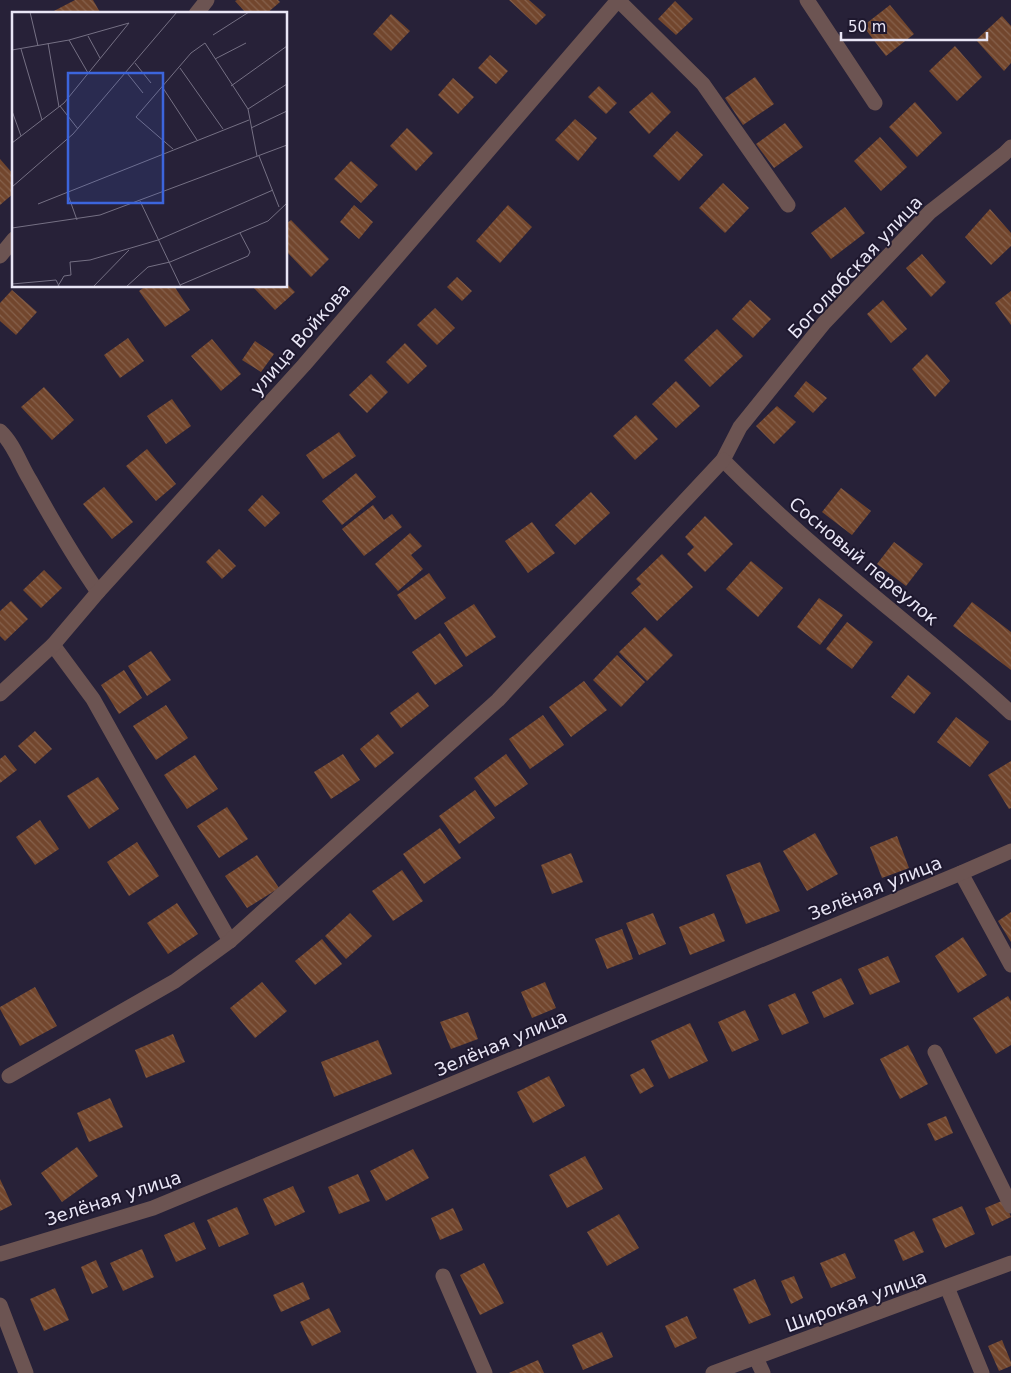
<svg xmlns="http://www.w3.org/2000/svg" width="1011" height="1373" font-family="'DejaVu Sans',sans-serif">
  <defs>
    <pattern id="building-back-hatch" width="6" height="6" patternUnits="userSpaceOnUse" patternTransform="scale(1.25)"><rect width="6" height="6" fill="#72462d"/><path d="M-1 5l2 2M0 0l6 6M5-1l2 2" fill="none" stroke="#86614c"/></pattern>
  </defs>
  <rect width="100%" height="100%" fill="#272138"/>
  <g fill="url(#building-back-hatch)">
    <polygon points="75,0 93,0 101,14 52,14 52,12"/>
    <polygon points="237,0 278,0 280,2 266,14 247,14 235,1"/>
    <polygon points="509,0 529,0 546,15 536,25"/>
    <polygon points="675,1 693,19 676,35 658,19"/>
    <polygon points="890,5 914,34 886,56 863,26"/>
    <polygon points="391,14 410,31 391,51 373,34"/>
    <polygon points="1002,16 1011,26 1011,63 1004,71 976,40"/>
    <polygon points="955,46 982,77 957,101 929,71"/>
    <polygon points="490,55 508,71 496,84 478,68"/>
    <polygon points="755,77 774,104 743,125 725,98"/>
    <polygon points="453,78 474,97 458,114 438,95"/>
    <polygon points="599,86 617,103 606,114 588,97"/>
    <polygon points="652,92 671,112 649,134 629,112"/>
    <polygon points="915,102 942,133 917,157 889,127"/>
    <polygon points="575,119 597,138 578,161 555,140"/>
    <polygon points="785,123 803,147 774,168 756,144"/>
    <polygon points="407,128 433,153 416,171 390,146"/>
    <polygon points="677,131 703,155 679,181 653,156"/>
    <polygon points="880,137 907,167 881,191 854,161"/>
    <polygon points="0,159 14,175 14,193 0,205"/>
    <polygon points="351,161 378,185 361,203 334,179"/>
    <polygon points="723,183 749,208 725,233 699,208"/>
    <polygon points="354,205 373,222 359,239 340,222"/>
    <polygon points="508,205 532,227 500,263 476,241"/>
    <polygon points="845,207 865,233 831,259 811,233"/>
    <polygon points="990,209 1011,233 1011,246 991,265 965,237"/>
    <polygon points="291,220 329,259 311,277 286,251 286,224"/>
    <polygon points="922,254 946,282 931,297 906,268"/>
    <polygon points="457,277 472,291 462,301 447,287"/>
    <polygon points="286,283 295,292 275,310 252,286 286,286"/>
    <polygon points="146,286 174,286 190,310 165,327 139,291"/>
    <polygon points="12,290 37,312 16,335 0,321 0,303"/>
    <polygon points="1011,291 1011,325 995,303"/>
    <polygon points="750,300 771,319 753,338 732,319"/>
    <polygon points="883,300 907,329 891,343 867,314"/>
    <polygon points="435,308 455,328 437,345 417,325"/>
    <polygon points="717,329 743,356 710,387 684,360"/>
    <polygon points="128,338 144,361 120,378 104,355"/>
    <polygon points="212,339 241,374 221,391 191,356"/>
    <polygon points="255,341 274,354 261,372 242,360"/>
    <polygon points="405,343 427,366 408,384 386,362"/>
    <polygon points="927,354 950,381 935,397 912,369"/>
    <polygon points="371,374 388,392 367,413 349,395"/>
    <polygon points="676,381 700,406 676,428 652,404"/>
    <polygon points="806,381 827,398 813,413 794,396"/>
    <polygon points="44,387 74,420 52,440 21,407"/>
    <polygon points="172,399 191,426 166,444 147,416"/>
    <polygon points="777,406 796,422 774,444 756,426"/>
    <polygon points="636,415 658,439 635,460 613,436"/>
    <polygon points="339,432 356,456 323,479 306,455"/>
    <polygon points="147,449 176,484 156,501 126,466"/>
    <polygon points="356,473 376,497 342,525 322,501"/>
    <polygon points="104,487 133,522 112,539 83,504"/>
    <polygon points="841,488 871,511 852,535 822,512"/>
    <polygon points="591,492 610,513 575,545 555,525"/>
    <polygon points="262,495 280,513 265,527 248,510"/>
    <polygon points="373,505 384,520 392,514 402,527 364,556 342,529"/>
    <polygon points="705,516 733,544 705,572 687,554 694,547 685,537"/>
    <polygon points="532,522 555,553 528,573 505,541"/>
    <polygon points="410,533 422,546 411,555 423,569 398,591 375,564"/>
    <polygon points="894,542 923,564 906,586 877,564"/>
    <polygon points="219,549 236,566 222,579 206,562"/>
    <polygon points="662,554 693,587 657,621 631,593 641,584 636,579"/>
    <polygon points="751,561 783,588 758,617 726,589"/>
    <polygon points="44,570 62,588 41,608 23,590"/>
    <polygon points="429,573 446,598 415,620 397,595"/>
    <polygon points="819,598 843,615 820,645 797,627"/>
    <polygon points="11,601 28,619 5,641 0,636 0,611"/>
    <polygon points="972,602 1011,632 1011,670 953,626"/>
    <polygon points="474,604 496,637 466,657 444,623"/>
    <polygon points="847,622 873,642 852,669 826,649"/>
    <polygon points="645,627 673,655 647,681 619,652"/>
    <polygon points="440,633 463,666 435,685 412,652"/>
    <polygon points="151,651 171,680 147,696 128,666"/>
    <polygon points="617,655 645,682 621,707 593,680"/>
    <polygon points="124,670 142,698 119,714 101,685"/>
    <polygon points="908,675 931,693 914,714 891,697"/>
    <polygon points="584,681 607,710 571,737 549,707"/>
    <polygon points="418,692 429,706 401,728 390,713"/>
    <polygon points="166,705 188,738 156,760 133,726"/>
    <polygon points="543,715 564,745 530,769 509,739"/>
    <polygon points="956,717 989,742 970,767 937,742"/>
    <polygon points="35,731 52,749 35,764 18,746"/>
    <polygon points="378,734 394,753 375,768 360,749"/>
    <polygon points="343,754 360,780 331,799 314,772"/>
    <polygon points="506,754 528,784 495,807 474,778"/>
    <polygon points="5,755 17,770 0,783 0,759"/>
    <polygon points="195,755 218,789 187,809 164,775"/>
    <polygon points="1011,761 1011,808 1009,809 988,775"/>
    <polygon points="98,777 119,809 89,829 67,796"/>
    <polygon points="475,790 495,818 459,844 439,816"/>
    <polygon points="227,807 248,839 219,858 197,826"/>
    <polygon points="40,820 59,849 35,865 16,837"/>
    <polygon points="440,828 461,858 424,884 403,854"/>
    <polygon points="815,833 838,874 807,891 783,851"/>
    <polygon points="897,836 909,868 882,878 870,847"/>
    <polygon points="137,842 159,876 129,896 107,862"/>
    <polygon points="571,853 583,882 552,894 541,865"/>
    <polygon points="257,855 279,888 247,908 225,876"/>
    <polygon points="760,862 780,911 746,924 726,875"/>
    <polygon points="402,870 423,901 393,921 372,891"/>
    <polygon points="177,903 198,934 168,954 147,923"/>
    <polygon points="1011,912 1011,942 998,921"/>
    <polygon points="350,913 372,936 346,959 325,936"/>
    <polygon points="653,913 666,944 639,955 626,923"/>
    <polygon points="714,913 725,941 690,955 679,927"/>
    <polygon points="622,929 633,959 607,969 595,939"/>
    <polygon points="963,937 987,975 958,993 935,956"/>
    <polygon points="322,939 342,964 315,985 295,961"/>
    <polygon points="888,956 900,982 870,995 858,969"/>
    <polygon points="841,978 854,1004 824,1018 812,992"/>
    <polygon points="262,982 287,1011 255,1038 230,1008"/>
    <polygon points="545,982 556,1008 532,1018 521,992"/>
    <polygon points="35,987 57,1026 20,1046 0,1009 0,1007"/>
    <polygon points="795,993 809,1023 782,1035 768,1005"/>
    <polygon points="1008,996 1011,1001 1011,1045 996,1054 973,1018"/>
    <polygon points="745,1010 759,1040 732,1052 718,1022"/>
    <polygon points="468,1012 478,1039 451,1049 440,1022"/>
    <polygon points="690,1023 708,1061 669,1079 651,1041"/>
    <polygon points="173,1034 185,1062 146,1078 135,1050"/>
    <polygon points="378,1040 392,1074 334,1097 321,1062"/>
    <polygon points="908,1045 928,1084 900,1099 880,1059"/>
    <polygon points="644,1068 654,1086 640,1094 630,1075"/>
    <polygon points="549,1076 565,1106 533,1123 517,1092"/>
    <polygon points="110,1098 123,1127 89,1142 77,1113"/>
    <polygon points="946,1116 953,1133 935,1141 927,1124"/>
    <polygon points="77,1147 98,1176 62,1202 41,1173"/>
    <polygon points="413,1149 429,1178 386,1201 370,1171"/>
    <polygon points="585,1156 603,1189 567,1208 549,1175"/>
    <polygon points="358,1174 370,1201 339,1214 328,1187"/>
    <polygon points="0,1179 12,1205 0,1211"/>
    <polygon points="293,1186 305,1212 275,1226 263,1199"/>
    <polygon points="1004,1200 1011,1217 992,1226 985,1208"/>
    <polygon points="962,1206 975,1234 945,1248 932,1219"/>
    <polygon points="237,1207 249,1234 219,1247 207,1220"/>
    <polygon points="453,1208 463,1230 440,1240 431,1218"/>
    <polygon points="619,1214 639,1248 607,1266 587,1232"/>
    <polygon points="194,1222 206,1249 176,1262 164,1235"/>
    <polygon points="914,1231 924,1252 903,1261 894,1240"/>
    <polygon points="142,1249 154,1277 123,1291 110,1263"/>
    <polygon points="845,1253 856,1278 831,1288 820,1263"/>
    <polygon points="96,1260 108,1287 92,1294 81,1267"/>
    <polygon points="484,1263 504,1303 480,1315 460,1275"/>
    <polygon points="794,1276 803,1298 791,1304 781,1281"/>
    <polygon points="755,1279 771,1315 749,1324 733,1289"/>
    <polygon points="303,1282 310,1299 281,1312 273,1295"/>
    <polygon points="55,1288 69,1320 44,1331 30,1299"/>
    <polygon points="329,1308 341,1332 312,1346 300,1322"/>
    <polygon points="687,1316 697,1338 675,1348 665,1326"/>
    <polygon points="602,1332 613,1357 583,1370 572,1345"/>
    <polygon points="1002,1340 1011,1362 1011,1366 999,1371 988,1346"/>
    <polygon points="538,1360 544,1373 509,1373"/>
  </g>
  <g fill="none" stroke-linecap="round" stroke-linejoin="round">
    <g stroke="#6c5452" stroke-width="15">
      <polyline points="807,0 875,103"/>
      <polyline points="196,14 207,0"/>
      <path d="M1011 147 1004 154 930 212 824 323 740 427 723 460C755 492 788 523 823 553 885 607 951 657 1011 713"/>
      <polyline points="0,256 14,239"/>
      <path d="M0 431C14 444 20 464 30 480 51 518 73 556 98 592"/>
      <polyline points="53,645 93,699 157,813 230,941"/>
      <polyline points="0,694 53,645 98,592 304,365 618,0 703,84 788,205"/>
      <polyline points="961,873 1011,965"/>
      <polyline points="935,1052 1011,1206"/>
      <polyline points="9,1076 175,981 230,941 498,700 723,460"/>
      <polyline points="0,1254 153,1208 961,873 1011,851"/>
      <polyline points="443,1276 485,1373"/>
      <polyline points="947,1287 982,1373"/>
      <polyline points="0,1305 26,1373"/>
      <polyline points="756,1358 763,1373"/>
      <polyline points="713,1373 1011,1263"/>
    </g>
  </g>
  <g text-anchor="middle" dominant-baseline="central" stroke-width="4" stroke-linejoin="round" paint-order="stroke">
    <g font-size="18" fill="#e9e6f6" stroke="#1e182e">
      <text transform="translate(855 267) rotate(-47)">Боголюбская улица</text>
      <text transform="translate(300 339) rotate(-49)">улица Войкова</text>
      <text transform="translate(864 561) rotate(40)">Сосновый переулок</text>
      <text transform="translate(875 888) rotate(-22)">Зелёная улица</text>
      <text transform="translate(501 1043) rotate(-23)">Зелёная улица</text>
      <text transform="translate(113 1198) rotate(-18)">Зелёная улица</text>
      <text transform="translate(856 1301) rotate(-20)">Широкая улица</text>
    </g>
  </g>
  <g transform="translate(12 12)">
    <rect width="275" height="275" fill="#272138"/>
    <path fill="none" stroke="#757084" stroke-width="1" d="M18 0 26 34M201 23 237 0M76 24 88 46M57 28 76 61M36 31 47 95M9 37 30 108M0 38 57 28 117 11 52 91 0 131M203 47 234 31M123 51 139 71M168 56 211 117M115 61 131 81M219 74 275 34M151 76 185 128M48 94 66 117M236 97 275 72M0 99 9 124M239 116 275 99M161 137 124 105 179 41 193 31 236 97 245 144M247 144 267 195M0 175 61 122 165 0M55 180 65 208M128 189 169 275M26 192 237 108M0 216 88 203 275 133M0 272 44 268 47 274M168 273 236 244 238 240 228 221M46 274 52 264 59 263 58 250 78 248 146 228 261 178M81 275 117 238M114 275 136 255 158 250 256 209 275 191"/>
    <path fill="#3c65dc" fill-opacity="0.15" stroke="#3c65dc" stroke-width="2.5" d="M56 61H151V191H56Z"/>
    <rect width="275" height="275" fill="none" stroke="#e9e6f6" stroke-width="2.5"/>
  </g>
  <path d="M841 32v8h146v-8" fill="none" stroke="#e9e6f6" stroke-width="2.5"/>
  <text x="848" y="32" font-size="15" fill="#e9e6f6" stroke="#1e182e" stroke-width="4" paint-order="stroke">50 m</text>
</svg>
